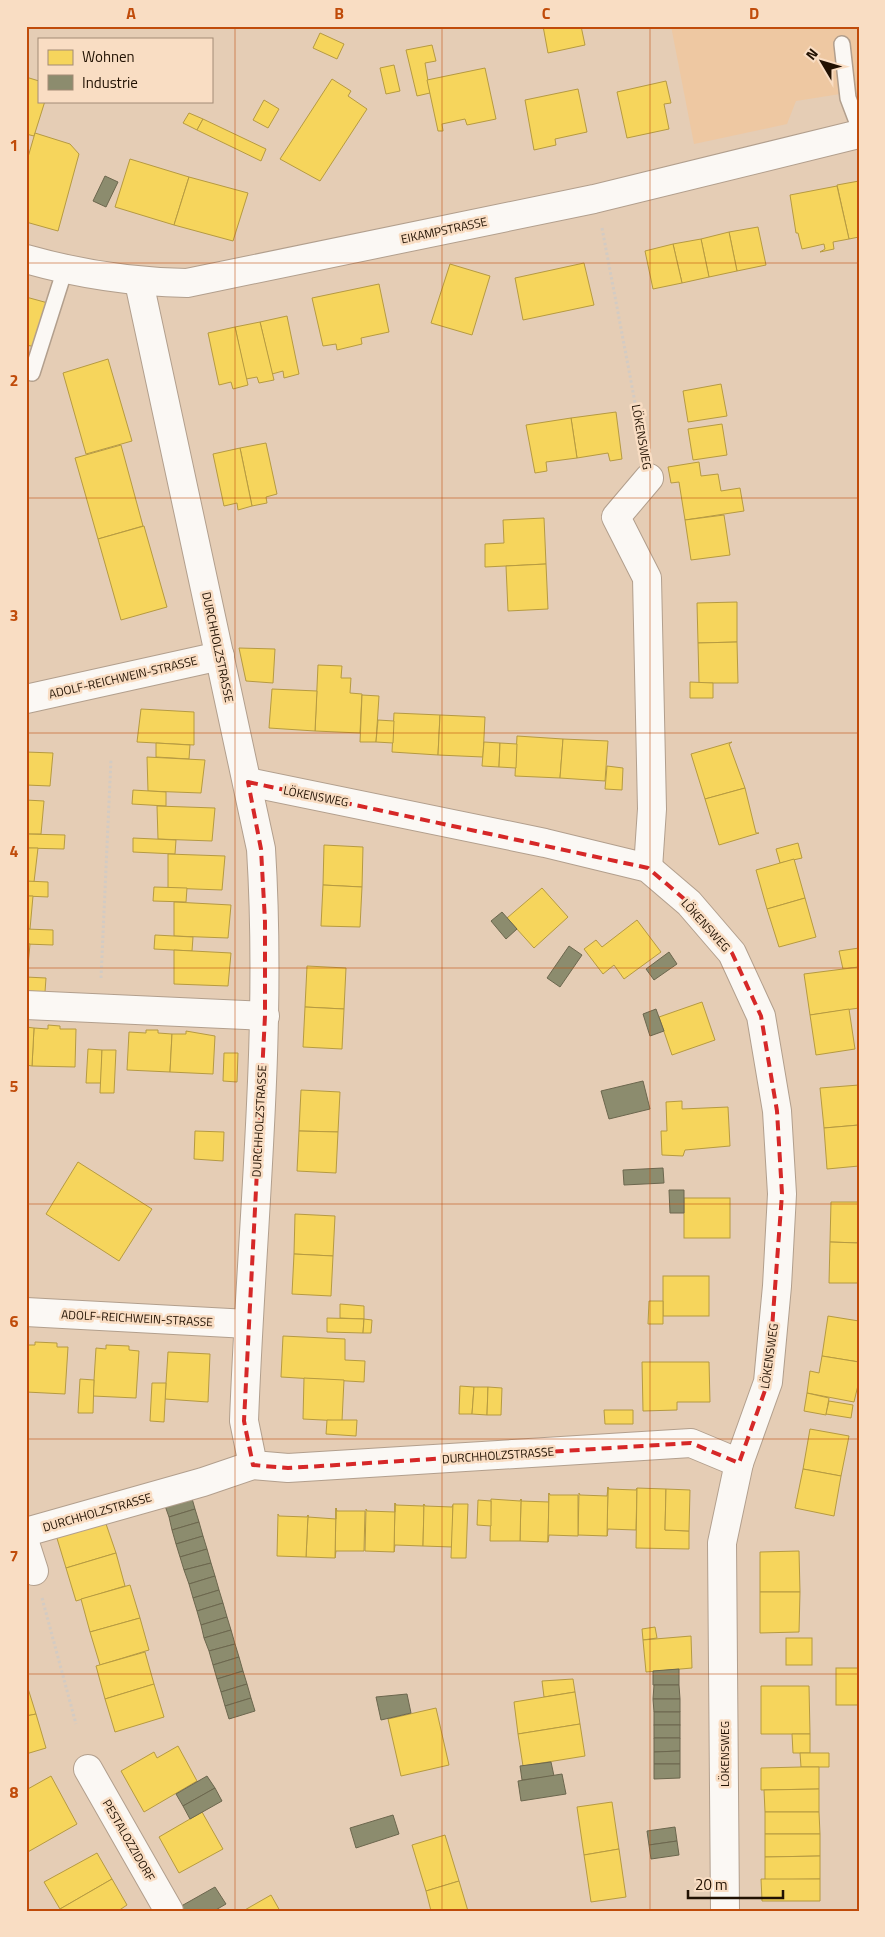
<svg xmlns="http://www.w3.org/2000/svg" width="885" height="1937" font-family="'Titillium Web',sans-serif">
  <rect width="100%" height="100%" fill="#e5cdb5"/>
  <polygon fill="#eec8a2" points="671,26 859,26 859,91 796,101 787,124 694,144"/>
  <g fill="#f6d55c" stroke="#b69a41">
    <polygon points="543,26 581,26 585,45 548,53"/>
    <polygon points="320,33 344,44 337,59 313,48"/>
    <polygon points="432,45 436,61 425,63 430,93 417,96 406,50"/>
    <polygon points="394,65 400,91 386,94 380,68"/>
    <polygon points="485,68 496,119 467,125 465,119 442,124 443,131 438,131 427,80"/>
    <polygon points="26,77 39,81 39,101 45,101 34,136 26,134"/>
    <polygon points="332,79 351,91 348,96 367,109 320,181 280,159"/>
    <polygon points="666,81 671,103 664,104 669,129 627,138 617,92"/>
    <polygon points="578,89 587,132 555,139 556,145 534,150 525,100"/>
    <polygon points="264,100 279,109 268,128 253,120"/>
    <polygon points="189,113 203,119 197,130 183,123"/>
    <polygon points="203,119 266,149 261,161 197,130"/>
    <polygon points="35,133 70,144 79,154 58,231 26,222 26,164"/>
    <polygon points="130,159 189,177 174,225 115,207"/>
    <polygon points="189,177 248,193 233,241 174,225"/>
    <polygon points="859,181 859,237 849,239 837,185"/>
    <polygon points="837,186 849,239 833,242 834,249 820,252 825,249 824,244 802,249 798,233 796,233 790,195"/>
    <polygon points="758,227 766,265 737,271 729,232"/>
    <polygon points="729,232 737,271 709,277 701,239"/>
    <polygon points="701,239 709,277 682,283 673,244"/>
    <polygon points="673,244 682,283 653,289 645,251"/>
    <polygon points="584,263 594,305 523,320 515,278"/>
    <polygon points="450,264 490,276 472,335 431,323"/>
    <polygon points="379,284 389,332 361,338 362,344 337,350 336,344 323,346 312,298"/>
    <polygon points="26,297 48,303 36,347 26,345"/>
    <polygon points="287,316 299,374 284,378 283,371 272,374 260,322"/>
    <polygon points="260,322 274,380 259,383 257,377 246,379 235,327"/>
    <polygon points="235,327 248,385 233,389 231,382 219,385 208,333"/>
    <polygon points="108,359 132,441 86,454 63,373"/>
    <polygon points="721,384 727,416 688,422 683,391"/>
    <polygon points="616,412 622,459 610,461 608,453 577,458 571,418"/>
    <polygon points="571,418 577,458 546,462 547,471 535,473 526,425"/>
    <polygon points="722,424 727,455 693,460 688,429"/>
    <polygon points="266,443 277,494 266,497 267,503 252,506 240,448"/>
    <polygon points="121,445 143,526 98,539 75,458"/>
    <polygon points="240,448 252,506 238,510 237,503 224,506 213,454"/>
    <polygon points="699,462 701,476 718,474 721,491 740,488 744,511 685,520 679,482 671,483 668,467"/>
    <polygon points="724,515 730,555 691,560 685,520"/>
    <polygon points="544,518 546,564 485,567 485,544 504,543 503,520"/>
    <polygon points="144,526 167,607 121,620 98,539"/>
    <polygon points="546,564 548,609 508,611 506,566"/>
    <polygon points="737,602 737,642 698,643 697,603"/>
    <polygon points="737,642 738,683 699,683 698,643"/>
    <polygon points="239,648 275,649 273,683 246,681"/>
    <polygon points="318,665 342,666 341,678 351,678 350,693 362,694 360,733 315,731"/>
    <polygon points="690,682 713,683 713,698 690,698"/>
    <polygon points="272,689 317,691 315,731 269,728"/>
    <polygon points="362,695 379,696 376,742 360,742"/>
    <polygon points="141,709 194,712 194,745 137,742"/>
    <polygon points="394,713 440,715 438,755 392,752"/>
    <polygon points="440,715 485,717 483,757 438,755"/>
    <polygon points="378,720 394,721 393,743 376,742"/>
    <polygon points="517,736 563,739 560,778 515,776"/>
    <polygon points="563,739 608,741 605,781 560,778"/>
    <polygon points="484,742 500,743 499,767 482,766"/>
    <polygon points="732,742 729,744 745,788 705,799 691,754"/>
    <polygon points="156,743 190,745 189,759 156,757"/>
    <polygon points="500,743 517,744 516,768 499,767"/>
    <polygon points="26,752 53,753 50,786 26,785"/>
    <polygon points="147,757 205,760 201,793 148,791"/>
    <polygon points="607,766 623,768 622,790 605,789"/>
    <polygon points="745,788 756,833 759,833 719,845 705,799"/>
    <polygon points="133,790 166,792 166,806 132,804"/>
    <polygon points="26,800 44,801 41,834 26,834"/>
    <polygon points="157,806 215,808 212,841 158,839"/>
    <polygon points="26,834 65,835 64,849 26,848"/>
    <polygon points="133,838 176,840 175,854 133,852"/>
    <polygon points="798,843 802,858 780,863 776,849"/>
    <polygon points="324,845 363,847 362,887 323,885"/>
    <polygon points="26,848 38,848 34,882 26,881"/>
    <polygon points="168,854 225,856 222,890 168,888"/>
    <polygon points="794,859 805,898 767,909 756,870"/>
    <polygon points="26,881 48,882 48,897 26,896"/>
    <polygon points="323,885 362,887 360,927 321,926"/>
    <polygon points="154,887 187,888 186,902 153,901"/>
    <polygon points="542,888 568,917 534,948 507,918"/>
    <polygon points="26,896 33,896 30,929 26,929"/>
    <polygon points="805,898 816,937 779,947 767,909"/>
    <polygon points="174,902 231,905 228,938 174,936"/>
    <polygon points="637,920 661,952 624,979 614,965 603,974 584,949 596,940 602,947"/>
    <polygon points="26,929 53,930 53,945 26,944"/>
    <polygon points="155,935 193,937 192,951 154,949"/>
    <polygon points="26,944 30,944 27,977 26,977"/>
    <polygon points="859,948 859,967 843,969 839,951"/>
    <polygon points="174,950 231,953 228,986 174,984"/>
    <polygon points="307,966 346,968 344,1009 305,1007"/>
    <polygon points="859,967 859,1008 810,1015 804,974"/>
    <polygon points="26,977 46,978 45,992 26,991"/>
    <polygon points="702,1002 715,1040 672,1055 659,1017"/>
    <polygon points="305,1007 344,1009 342,1049 303,1047"/>
    <polygon points="849,1009 855,1049 816,1055 810,1015"/>
    <polygon points="48,1025 60,1026 60,1029 76,1029 75,1067 32,1066 34,1028 48,1029"/>
    <polygon points="26,1027 34,1028 32,1066 26,1065"/>
    <polygon points="146,1030 158,1030 158,1033 172,1034 170,1072 127,1070 129,1032 146,1033"/>
    <polygon points="186,1031 215,1036 213,1074 170,1072 172,1034 186,1034"/>
    <polygon points="88,1049 102,1050 101,1083 86,1083"/>
    <polygon points="102,1050 116,1050 114,1093 100,1093"/>
    <polygon points="224,1053 238,1053 237,1082 223,1081"/>
    <polygon points="859,1085 859,1125 824,1128 820,1088"/>
    <polygon points="301,1090 340,1092 338,1132 299,1131"/>
    <polygon points="682,1101 682,1109 728,1107 730,1146 685,1150 683,1156 662,1155 661,1131 667,1131 666,1102"/>
    <polygon points="859,1125 859,1166 827,1169 824,1128"/>
    <polygon points="195,1131 224,1132 223,1161 194,1159"/>
    <polygon points="299,1131 338,1132 336,1173 297,1171"/>
    <polygon points="78,1162 152,1209 119,1261 46,1214"/>
    <rect x="684" y="1198" width="46" height="40"/>
    <polygon points="831,1202 859,1202 859,1243 830,1242"/>
    <polygon points="295,1214 335,1216 333,1256 294,1254"/>
    <polygon points="830,1242 859,1243 859,1283 829,1283"/>
    <polygon points="294,1254 333,1256 331,1296 292,1294"/>
    <rect x="663" y="1276" width="46" height="40"/>
    <polygon points="649,1301 663,1301 663,1324 648,1324"/>
    <polygon points="340,1304 364,1306 364,1319 340,1318"/>
    <polygon points="828,1316 859,1321 859,1362 822,1356"/>
    <polygon points="327,1318 364,1319 363,1333 327,1332"/>
    <polygon points="364,1319 372,1320 371,1333 363,1333"/>
    <polygon points="283,1336 345,1339 345,1360 365,1361 364,1382 281,1377"/>
    <polygon points="35,1342 57,1343 57,1347 68,1347 65,1394 26,1392 26,1345 35,1345"/>
    <polygon points="106,1345 129,1346 129,1350 139,1351 136,1398 93,1396 96,1348 106,1349"/>
    <polygon points="168,1352 210,1354 208,1402 165,1399"/>
    <polygon points="822,1356 859,1362 859,1381 854,1402 807,1393 810,1371 819,1373"/>
    <polygon points="642,1362 709,1362 710,1402 677,1402 677,1410 643,1411"/>
    <polygon points="304,1378 344,1380 342,1421 303,1419"/>
    <polygon points="80,1379 94,1380 93,1413 78,1413"/>
    <polygon points="152,1383 166,1383 164,1422 150,1421"/>
    <polygon points="460,1386 474,1387 472,1414 459,1414"/>
    <polygon points="474,1387 488,1387 487,1415 472,1414"/>
    <polygon points="488,1387 502,1388 501,1415 487,1415"/>
    <polygon points="807,1393 829,1398 826,1415 804,1411"/>
    <polygon points="829,1401 853,1405 851,1418 826,1414"/>
    <polygon points="604,1410 633,1410 633,1424 605,1424"/>
    <polygon points="327,1420 357,1420 356,1436 326,1434"/>
    <polygon points="810,1429 849,1436 841,1476 803,1469"/>
    <polygon points="803,1469 841,1476 834,1516 795,1508"/>
    <polygon points="608,1487 609,1489 636,1490 637,1488 636,1530 608,1529 607,1536"/>
    <polygon points="608,1487 607,1536 578,1535 579,1493 580,1495 607,1496"/>
    <polygon points="637,1488 666,1489 665,1530 689,1531 689,1549 636,1548"/>
    <polygon points="666,1489 690,1490 689,1531 665,1530"/>
    <polygon points="549,1493 548,1542 520,1541 521,1499 521,1501 549,1502"/>
    <polygon points="549,1493 550,1495 578,1495 578,1536 549,1535 548,1542"/>
    <polygon points="491,1499 520,1501 521,1499 520,1541 490,1541"/>
    <polygon points="478,1500 491,1501 491,1526 477,1525"/>
    <polygon points="395,1503 396,1505 423,1506 424,1504 423,1546 395,1545 394,1552"/>
    <polygon points="395,1503 394,1552 365,1551 366,1509 367,1511 395,1512"/>
    <polygon points="424,1504 425,1506 452,1507 453,1505 452,1547 423,1546"/>
    <polygon points="453,1504 468,1504 466,1558 451,1558"/>
    <polygon points="336,1508 337,1511 365,1511 364,1551 336,1551 335,1558"/>
    <polygon points="336,1508 335,1558 306,1557 308,1515 308,1517 336,1519"/>
    <polygon points="278,1514 279,1516 307,1517 308,1515 306,1557 277,1556"/>
    <polygon points="105,1521 116,1553 66,1568 56,1535"/>
    <polygon points="799,1551 800,1592 760,1592 760,1552"/>
    <polygon points="116,1553 125,1586 76,1601 66,1568"/>
    <polygon points="130,1585 140,1618 90,1632 81,1599"/>
    <polygon points="760,1592 800,1592 799,1632 760,1633"/>
    <polygon points="140,1618 149,1650 100,1665 90,1632"/>
    <polygon points="655,1627 657,1638 643,1640 642,1629"/>
    <polygon points="691,1636 692,1668 646,1672 643,1640"/>
    <rect x="786" y="1638" width="26" height="27"/>
    <polygon points="145,1652 154,1684 105,1699 96,1666"/>
    <rect x="836" y="1668" width="23" height="37"/>
    <polygon points="573,1679 575,1692 544,1697 542,1681"/>
    <polygon points="26,1682 36,1714 26,1716"/>
    <polygon points="154,1684 164,1717 115,1732 105,1699"/>
    <polygon points="761,1686 809,1686 810,1734 761,1734"/>
    <polygon points="575,1692 580,1724 518,1734 514,1702"/>
    <polygon points="436,1708 449,1765 401,1776 388,1719"/>
    <polygon points="36,1714 46,1748 26,1754 26,1716"/>
    <polygon points="580,1724 585,1756 523,1766 518,1734"/>
    <polygon points="792,1734 810,1734 810,1753 793,1753"/>
    <polygon points="178,1746 197,1781 144,1812 121,1771 154,1752 157,1758"/>
    <polygon points="800,1753 829,1753 829,1767 801,1767"/>
    <polygon points="801,1767 819,1767 819,1789 761,1790 761,1768"/>
    <polygon points="51,1776 77,1824 26,1853 26,1790"/>
    <polygon points="819,1789 819,1812 765,1812 764,1790"/>
    <polygon points="612,1802 619,1849 584,1855 577,1807"/>
    <polygon points="202,1812 223,1849 179,1873 159,1837"/>
    <polygon points="765,1812 819,1812 820,1834 765,1834"/>
    <polygon points="765,1834 820,1834 820,1856 765,1857"/>
    <polygon points="445,1835 459,1881 426,1891 412,1845"/>
    <polygon points="619,1849 626,1897 591,1902 584,1855"/>
    <polygon points="97,1853 112,1879 60,1909 44,1882"/>
    <polygon points="820,1856 820,1879 765,1880 765,1857"/>
    <polygon points="112,1879 127,1905 118,1911 61,1911 60,1909"/>
    <polygon points="761,1879 820,1879 820,1901 762,1901"/>
    <polygon points="459,1881 468,1911 431,1911 426,1891"/>
    <polygon points="271,1895 280,1911 243,1911"/>
  </g>
  <g fill="#8c8c6e" stroke="#6c674e">
    <polygon points="105,176 118,182 106,207 93,201"/>
    <polygon points="502,912 517,929 506,939 491,921"/>
    <polygon points="569,946 582,955 560,987 547,978"/>
    <polygon points="669,952 677,964 654,980 646,969"/>
    <polygon points="656,1009 664,1031 650,1036 643,1014"/>
    <polygon points="643,1081 650,1109 609,1119 601,1091"/>
    <polygon points="663,1168 664,1183 624,1185 623,1170"/>
    <polygon points="669,1190 684,1190 684,1213 670,1213"/>
    <polygon points="191,1495 195,1509 169,1517 164,1503"/>
    <polygon points="195,1509 199,1522 172,1530 169,1517"/>
    <polygon points="199,1522 203,1536 176,1544 172,1530"/>
    <polygon points="203,1536 207,1549 180,1557 176,1544"/>
    <polygon points="207,1549 211,1563 184,1570 180,1557"/>
    <polygon points="211,1563 215,1576 189,1584 184,1570"/>
    <polygon points="215,1576 219,1590 193,1598 189,1584"/>
    <polygon points="219,1590 223,1603 197,1611 193,1598"/>
    <polygon points="223,1603 227,1617 201,1625 197,1611"/>
    <polygon points="227,1617 231,1630 204,1638 201,1625"/>
    <polygon points="231,1630 235,1644 209,1651 204,1638"/>
    <polygon points="235,1644 239,1657 213,1665 209,1651"/>
    <polygon points="239,1657 243,1671 217,1679 213,1665"/>
    <polygon points="679,1669 679,1685 653,1685 653,1671"/>
    <polygon points="243,1671 247,1684 221,1692 217,1679"/>
    <polygon points="247,1684 251,1698 225,1706 221,1692"/>
    <polygon points="654,1685 679,1685 680,1699 653,1699"/>
    <polygon points="407,1694 411,1713 381,1720 376,1697"/>
    <polygon points="251,1698 255,1711 229,1719 225,1706"/>
    <polygon points="653,1699 680,1699 680,1712 654,1712"/>
    <rect x="654" y="1712" width="26" height="13"/>
    <rect x="654" y="1725" width="26" height="13"/>
    <polygon points="654,1738 680,1738 680,1751 654,1752"/>
    <polygon points="680,1751 680,1764 654,1764 654,1752"/>
    <polygon points="551,1762 554,1776 522,1780 520,1766"/>
    <polygon points="654,1764 680,1764 680,1778 654,1779"/>
    <polygon points="562,1774 566,1794 521,1801 518,1781"/>
    <polygon points="207,1776 215,1788 183,1806 176,1794"/>
    <polygon points="215,1788 222,1801 190,1819 183,1806"/>
    <polygon points="393,1815 399,1834 356,1848 350,1828"/>
    <polygon points="675,1827 677,1841 649,1845 647,1831"/>
    <polygon points="677,1841 679,1855 651,1859 649,1845"/>
    <polygon points="215,1887 226,1904 214,1911 177,1911 176,1909"/>
  </g>
  <g fill="none" stroke-linecap="round" stroke-linejoin="round">
    <g stroke="#b29f8d" stroke-width="18">
      <g id="service">
        <polyline points="842,44 848,98 859,127"/>
        <polyline points="32,373 65,269"/>
      </g>
    </g>
    <g stroke="#b29f8d" stroke-width="30">
      <g id="minor">
        <path d="M26 259C79 274 132 282 187 283L594 199 859 134"/>
        <path d="M139 282 261 849C273 1039 251 1230 244 1421L253 1465 288 1468 691 1443 739 1463"/>
        <polyline points="26,699 220,656"/>
        <polyline points="248,782 545,843 648,868 689,903 732,953 761,1016 777,1111 782,1194 777,1286 768,1382 739,1463 722,1543 725,1911"/>
        <polyline points="648,868 652,809 647,578 616,517 649,478"/>
        <polyline points="26,1005 265,1016"/>
        <polyline points="26,1312 248,1324"/>
        <polyline points="26,1532 203,1482 253,1465"/>
        <polyline points="26,1546 34,1571"/>
        <polyline points="88,1769 169,1911"/>
      </g>
    </g>
    <g stroke="#d3cbc3" stroke-width="3" stroke-dasharray="2.5 2.5" stroke-linecap="butt">
      <polyline points="602,228 644,450"/>
      <polyline points="101,978 111,759"/>
      <polyline points="42,1598 76,1724"/>
    </g>
    <use href="#service" stroke="#fbf8f4" stroke-width="15"/>
    <use href="#minor" stroke="#fbf8f4" stroke-width="28"/>
  </g>
  <path fill="none" stroke="#d62828" stroke-width="4" stroke-dasharray="10 6" stroke-linejoin="round" d="M248 782 648 868 689 903 732 953 761 1016 777 1111 782 1194 768 1382 739 1463 691 1443 288 1468 253 1465 244 1421 265 1016V921L261 849Z"/>
  <path fill="none" stroke="#c04b0a" stroke-width="1" stroke-opacity="0.55" d="M235 26V1911M442 26V1911M650 26V1911M26 263H859M26 498H859M26 733H859M26 968H859M26 1204H859M26 1439H859M26 1674H859"/>
  <g text-anchor="middle" dominant-baseline="central" stroke-width="5" stroke-linejoin="round" paint-order="stroke">
    <g font-size="12" fill="#211102" stroke="#f9ddc3">
      <text transform="translate(444 230) rotate(-12)">EIKAMPSTRASSE</text>
      <text transform="translate(642 437) rotate(80)">LÖKENSWEG</text>
      <text transform="translate(218 647) rotate(78)">DURCHHOLZSTRASSE</text>
      <text transform="translate(123 677) rotate(-13)">ADOLF-REICHWEIN-STRASSE</text>
      <text transform="translate(316 796) rotate(11)">LÖKENSWEG</text>
      <text transform="translate(706 925) rotate(48)">LÖKENSWEG</text>
      <text transform="translate(259 1121) rotate(-87)">DURCHHOLZSTRASSE</text>
      <text transform="translate(137 1318) rotate(3)">ADOLF-REICHWEIN-STRASSE</text>
      <text transform="translate(769 1356) rotate(-82)">LÖKENSWEG</text>
      <text transform="translate(498 1455) rotate(-4)">DURCHHOLZSTRASSE</text>
      <text transform="translate(97 1512) rotate(-16)">DURCHHOLZSTRASSE</text>
      <text transform="translate(724 1754) rotate(-90)">LÖKENSWEG</text>
      <text transform="translate(129 1840) rotate(60)">PESTALOZZIDORF</text>
    </g>
  </g>
  <rect width="885" height="1937" fill="none" stroke="#f9ddc3" stroke-width="55"/>
  <rect x="38" y="38" width="175" height="65" fill="#f9ddc3" stroke="#a38b76"/>
  <rect x="48" y="50" width="25" height="15" fill="#f6d55c" stroke="#a38b76"/>
  <text x="82" y="62" font-size="15" fill="#211102">Wohnen</text>
  <rect x="48" y="75" width="25" height="15" fill="#8c8c6e" stroke="#a38b76"/>
  <text x="82" y="88" font-size="15" fill="#211102">Industrie</text>
  <g transform="translate(822 62) rotate(308)" stroke="#f9ddc3" stroke-width="4" paint-order="stroke">
  <path d="M0-4L9 19L0 12L-9 19Z" fill="#211102"/>
  <text y="-8" font-size="14" font-weight="bold" text-anchor="middle" fill="#211102">N</text>
  </g>
  <path d="M688 1890v8h95v-8" fill="none" stroke="#211102" stroke-width="2.5"/>
  <text x="695" y="1890" font-size="15" fill="#211102" stroke="#f9ddc3" stroke-width="4" paint-order="stroke">20 m</text>
  <rect x="28" y="28" width="830" height="1882" fill="none" stroke="#c04b0a" stroke-width="2"/>
  <g font-size="16" text-anchor="middle" font-weight="bold" fill="#c04b0a">
    <text x="131" y="19">A</text>
    <text x="339" y="19">B</text>
    <text x="546" y="19">C</text>
    <text x="754" y="19">D</text>
    <text x="14" y="151">1</text>
    <text x="14" y="386">2</text>
    <text x="14" y="621">3</text>
    <text x="14" y="857">4</text>
    <text x="14" y="1092">5</text>
    <text x="14" y="1327">6</text>
    <text x="14" y="1562">7</text>
    <text x="14" y="1798">8</text>
  </g>
</svg>
